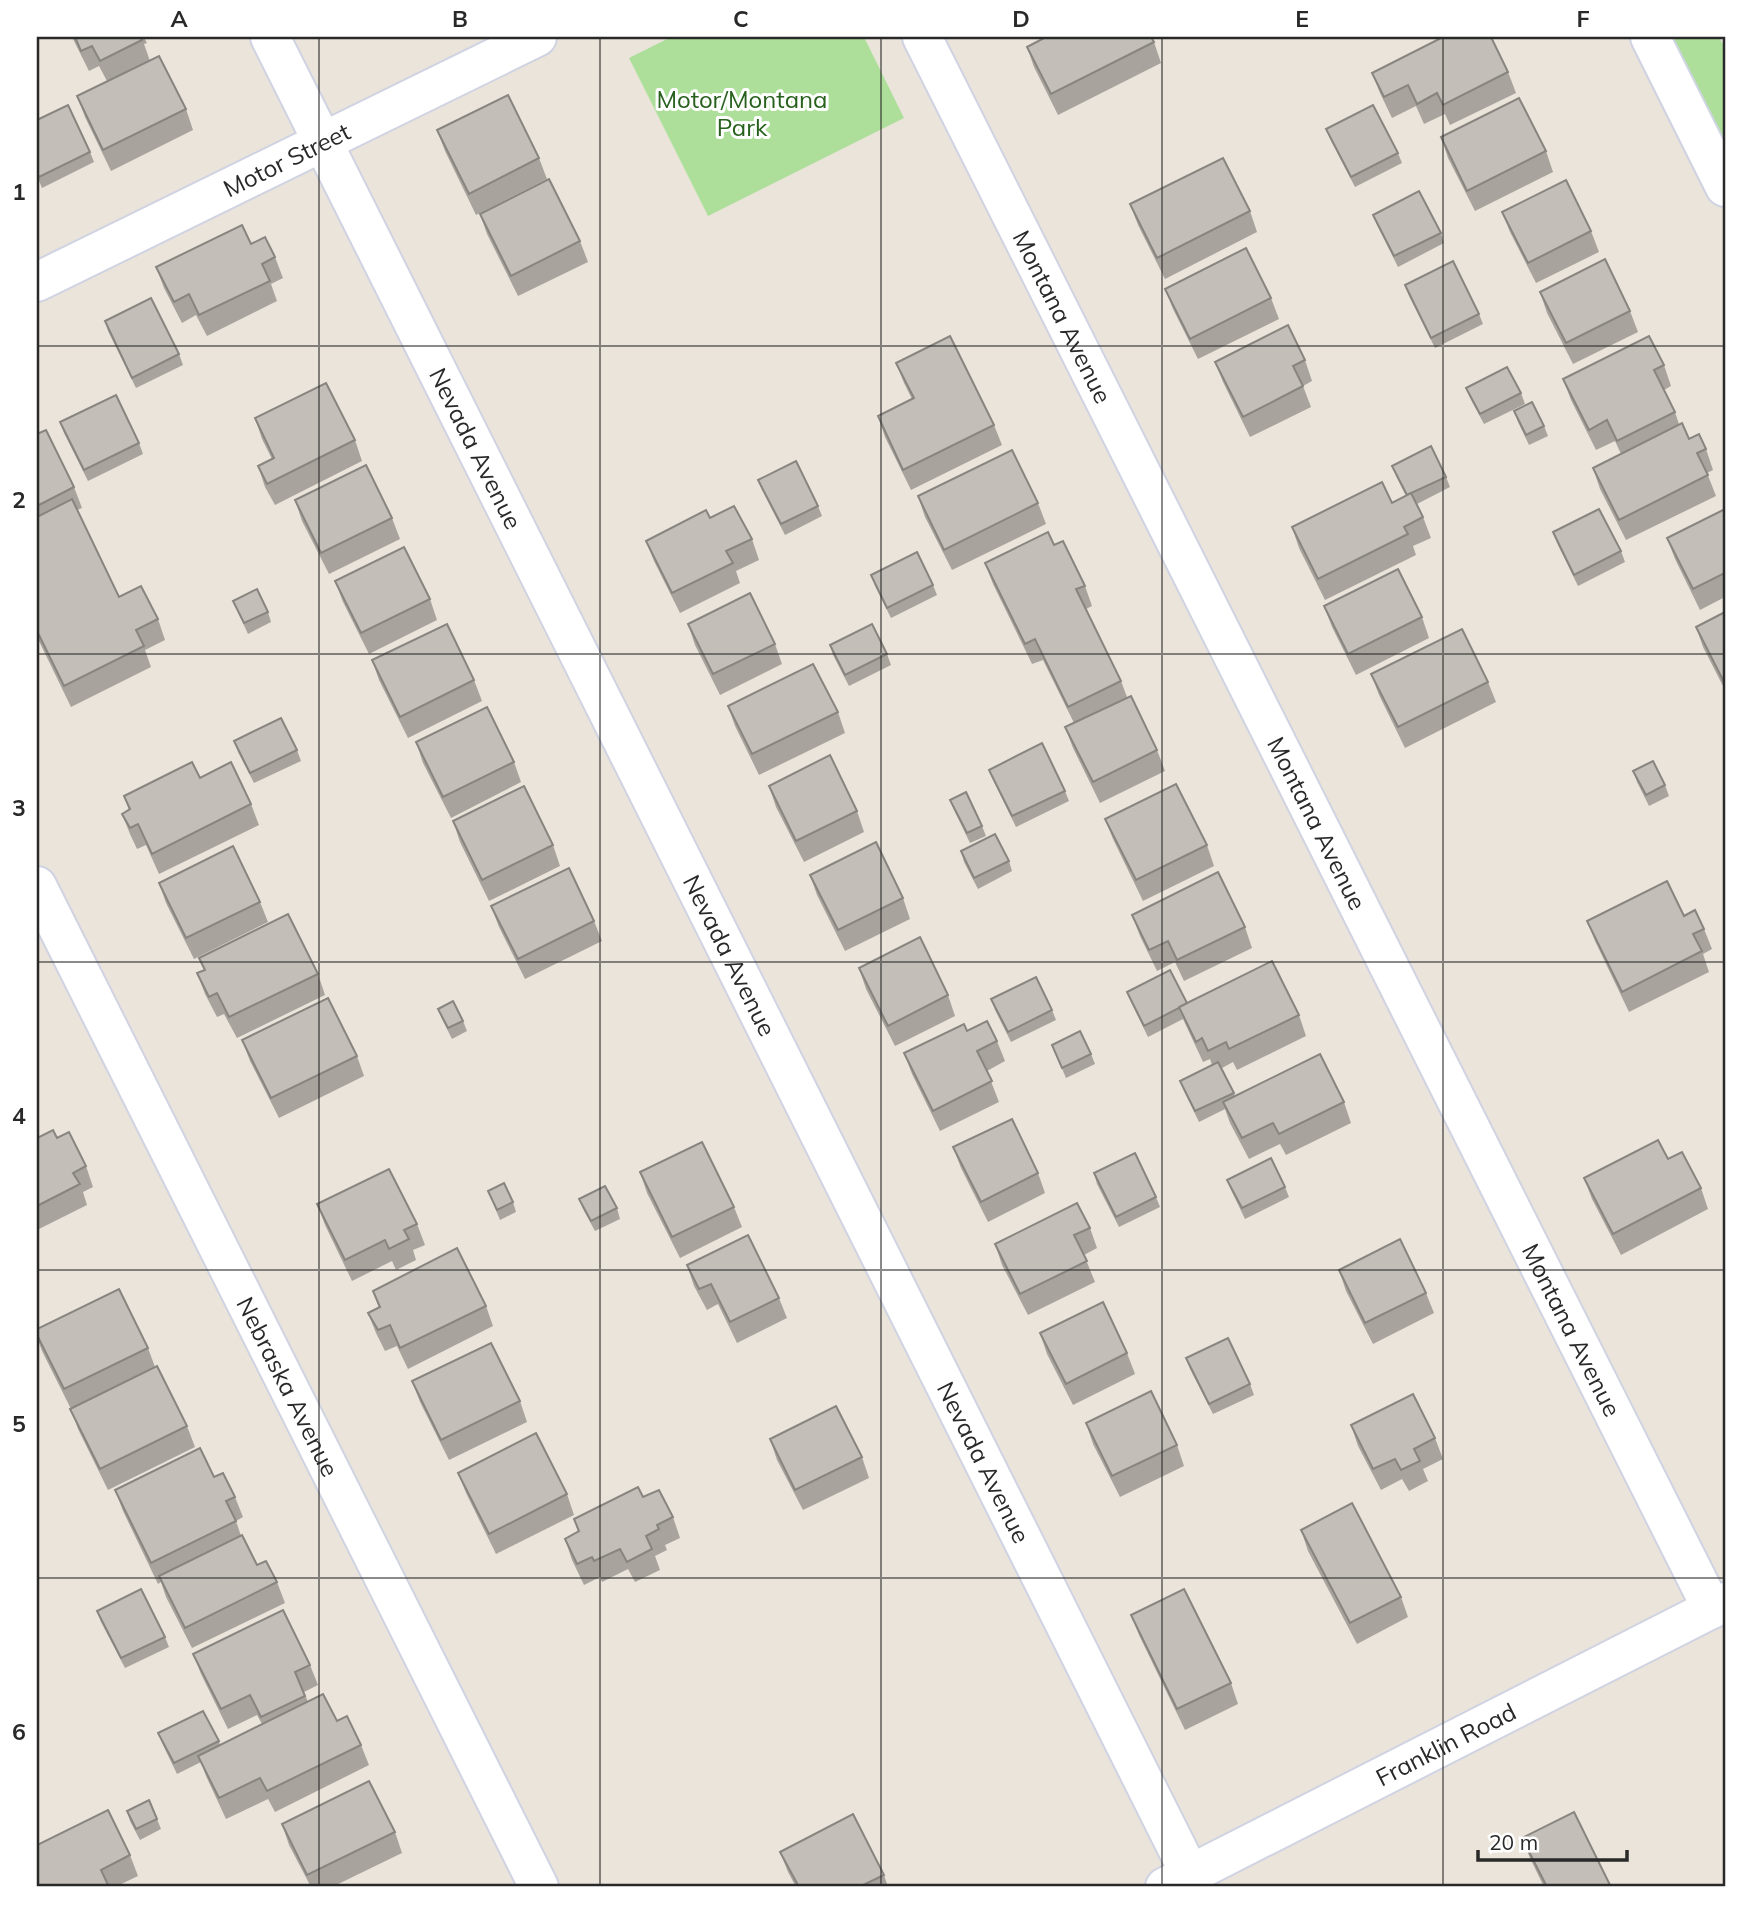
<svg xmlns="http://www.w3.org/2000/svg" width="1762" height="1924" font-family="Mulish,sans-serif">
  <rect width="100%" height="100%" fill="#eae4db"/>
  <g fill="#aedf9a">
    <polygon points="671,37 864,37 904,118 708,216 629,58"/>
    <polygon points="1672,37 1719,37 1725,48 1725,142"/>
  </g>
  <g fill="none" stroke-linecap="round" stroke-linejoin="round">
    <g stroke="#d0d3e1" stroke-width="42">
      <g id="minor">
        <path id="s1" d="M270 37 1190 1874"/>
        <path id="s2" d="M922 37 1712 1609"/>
        <path id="s3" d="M37 282 537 37"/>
        <path id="s4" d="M37 886 539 1887"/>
      </g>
    </g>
    <g stroke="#d0d3e1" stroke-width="42">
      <g id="tertiary">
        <polyline points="1650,37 1725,187"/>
        <path id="s5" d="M1165 1887 1725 1602"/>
      </g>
    </g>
    <use href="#minor" stroke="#fff" stroke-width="38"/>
    <use href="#tertiary" stroke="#fff" stroke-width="38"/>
  </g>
  <g fill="#a8a39d">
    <polygon points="72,37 144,37 147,43 144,44 150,61 186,109 193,130 111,171 85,117 77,96 107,81 99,66 89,71"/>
    <polygon points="1154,42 1161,63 1058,115 1034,67 1027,47"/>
    <polygon points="1508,72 1516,93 1450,125 1445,114 1424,124 1416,106 1392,118 1380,93 1372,73"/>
    <polygon points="37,120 90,152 94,162 42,188 37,176"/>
    <polygon points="1326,129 1398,153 1402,163 1355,187 1330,139"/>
    <polygon points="437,130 539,158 547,179 476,215 445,151"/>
    <polygon points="1441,137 1546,151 1553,172 1475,211 1448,158"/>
    <polygon points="1130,204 1250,211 1257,232 1165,279 1138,225"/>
    <polygon points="1502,212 1591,231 1599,252 1536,283 1510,232"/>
    <polygon points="480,214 580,241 588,262 518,296 487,234"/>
    <polygon points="1373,215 1441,233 1444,243 1398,267 1377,225"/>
    <polygon points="251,244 275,257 283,278 271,284 277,301 207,336 196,315 182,323 164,288 156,267"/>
    <polygon points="1405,285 1479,314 1483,324 1435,348 1409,296"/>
    <polygon points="1165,289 1271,298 1279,319 1198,359 1173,309"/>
    <polygon points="1540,292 1630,311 1638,332 1573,364 1547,313"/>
    <polygon points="105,321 179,354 183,365 136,388 108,331"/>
    <polygon points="1305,360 1312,381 1303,386 1311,407 1250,437 1223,382 1215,362"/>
    <polygon points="896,363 994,425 1002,445 911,490 885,437 878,416 912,399 904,383"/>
    <polygon points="1664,365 1671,386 1664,390 1675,412 1679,424 1689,439 1706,449 1713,470 1707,473 1716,496 1626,540 1600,489 1593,468 1621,454 1615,441 1596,450 1571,400 1563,379"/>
    <polygon points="1466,388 1521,393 1525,404 1484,424 1470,398"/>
    <polygon points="1514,411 1544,426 1548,436 1529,445 1518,422"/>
    <polygon points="255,418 355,440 362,461 275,505 265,487 258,466 272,459 262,439"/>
    <polygon points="60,422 139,443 143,454 88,481 64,433"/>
    <polygon points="37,434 74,487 82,508 77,510 119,597 158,619 165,640 145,650 151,667 71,707 37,637"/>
    <polygon points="1392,466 1446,477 1450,487 1417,504 1423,517 1431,538 1413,546 1416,555 1325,600 1299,548 1292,527 1392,503 1406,496 1396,476"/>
    <polygon points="758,480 818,506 822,516 785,535 762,490"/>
    <polygon points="918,496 1038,503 1046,524 952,570 925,517"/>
    <polygon points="295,500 392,518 400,539 329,574 302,521"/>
    <polygon points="1725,509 1725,597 1700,610 1675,559 1667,538"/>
    <polygon points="710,518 752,539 759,560 736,571 740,583 680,613 654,561 646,541"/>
    <polygon points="1553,532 1621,551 1625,562 1578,586 1557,543"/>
    <polygon points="1054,545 1085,586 1092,606 1086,609 1121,681 1127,697 1157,750 1165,771 1100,803 1073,748 1065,727 1074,723 1043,660 1032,664 993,584 985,563"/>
    <polygon points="871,575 933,585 937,595 891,618 875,586"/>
    <polygon points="335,581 430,599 437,620 369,654 343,602"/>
    <polygon points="233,601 268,612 271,622 248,634"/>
    <polygon points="1324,606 1422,617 1429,638 1356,675 1332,627"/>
    <polygon points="1725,612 1725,690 1703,647 1696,627"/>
    <polygon points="688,624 775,644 782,664 720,695 695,645"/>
    <polygon points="830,645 887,654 891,665 849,686 833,655"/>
    <polygon points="372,660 474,680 482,701 408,738 379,680"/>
    <polygon points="1371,674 1488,682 1496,702 1405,748 1379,695"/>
    <polygon points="728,706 838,712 845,733 759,775 735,726"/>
    <polygon points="234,741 297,750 301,761 254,783 238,752"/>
    <polygon points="416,742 514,762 521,782 451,818 423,763"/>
    <polygon points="989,770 1065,791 1069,801 1016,827 993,780"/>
    <polygon points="1633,771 1665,785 1669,796 1649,806 1637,782"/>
    <polygon points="200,778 251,804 259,825 159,874 146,845 137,849 130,834 122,814 129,810 124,796"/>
    <polygon points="769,786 857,811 864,832 804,862 776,807"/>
    <polygon points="950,800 982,826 986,836 970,843 954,810"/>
    <polygon points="1105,819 1207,845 1214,866 1143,901 1113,839"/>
    <polygon points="453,821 553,845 560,866 489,901 460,842"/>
    <polygon points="961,851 1009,861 1012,871 978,889 964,862"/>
    <polygon points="810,875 903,898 910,919 845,951 817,895"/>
    <polygon points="159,883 260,902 268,922 194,959 166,903"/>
    <polygon points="491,906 594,921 602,941 525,979 499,927"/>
    <polygon points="1132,915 1245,927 1252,948 1184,981 1175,962 1157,971 1140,936"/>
    <polygon points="1684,916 1704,929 1712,949 1703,954 1709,972 1629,1012 1595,941 1587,921"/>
    <polygon points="199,958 318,974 325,995 237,1038 224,1014 217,1017 205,994 197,973 204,970"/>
    <polygon points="859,968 948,995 955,1016 895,1046 866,989"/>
    <polygon points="1127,992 1187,1003 1299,1015 1306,1036 1237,1070 1233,1062 1222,1068 1235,1096 1344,1102 1351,1123 1286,1155 1280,1144 1249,1159 1230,1123 1225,1109 1199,1122 1184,1091 1180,1081 1212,1065 1210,1059 1203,1062 1183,1019 1148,1037 1131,1002"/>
    <polygon points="991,999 1052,1010 1056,1020 1011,1042 995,1010"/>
    <polygon points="438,1009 463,1021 467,1031 452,1039 442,1019"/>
    <polygon points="967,1031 997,1041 1005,1061 987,1071 999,1102 940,1131 912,1074 904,1053"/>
    <polygon points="242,1040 357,1056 364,1076 279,1118 250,1061"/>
    <polygon points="1052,1045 1091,1054 1095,1064 1066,1078"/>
    <polygon points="37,1138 57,1138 86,1166 93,1187 83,1192 87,1205 37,1230"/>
    <polygon points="953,1147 1038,1173 1045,1193 988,1222 961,1168"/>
    <polygon points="1668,1159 1701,1188 1708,1209 1621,1255 1592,1199 1584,1178"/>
    <polygon points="640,1172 734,1207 742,1227 680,1258 647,1193"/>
    <polygon points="1094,1173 1156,1197 1160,1207 1119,1227 1097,1184"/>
    <polygon points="1227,1180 1285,1187 1289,1197 1245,1219 1231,1190"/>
    <polygon points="488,1191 513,1202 516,1212 500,1220"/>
    <polygon points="579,1199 617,1208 620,1219 595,1231 583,1209"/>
    <polygon points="317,1204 417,1224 425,1245 413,1250 416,1260 396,1270 392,1261 352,1281 325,1225"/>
    <polygon points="1090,1228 1097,1248 1084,1255 1095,1282 1028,1315 1002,1265 995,1244"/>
    <polygon points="687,1265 779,1298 787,1318 737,1343 718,1304 707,1310 694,1286"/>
    <polygon points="1339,1270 1426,1293 1434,1313 1373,1344 1346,1291"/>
    <polygon points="373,1291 486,1306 493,1326 408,1369 397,1346 385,1351 376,1333 368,1313 379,1308"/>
    <polygon points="37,1329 148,1348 155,1367 187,1426 195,1447 108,1490 78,1429 71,1409 42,1351 37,1337"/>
    <polygon points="1040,1333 1127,1353 1135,1374 1073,1405 1047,1354"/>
    <polygon points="1186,1358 1250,1384 1254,1395 1213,1414 1190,1369"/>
    <polygon points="412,1381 520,1401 527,1422 449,1460 420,1402"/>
    <polygon points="1086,1423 1177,1445 1184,1466 1120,1497 1093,1444"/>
    <polygon points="1351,1425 1435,1438 1443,1459 1423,1469 1428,1481 1409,1491 1402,1479 1381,1490 1358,1446"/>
    <polygon points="770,1439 862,1457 869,1478 803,1510 777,1460"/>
    <polygon points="458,1473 567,1494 574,1515 496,1554 466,1493"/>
    <polygon points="214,1477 235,1497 243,1517 236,1521 241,1536 257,1565 277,1582 285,1603 192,1648 166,1597 161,1582 158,1584 123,1511 115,1490"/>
    <polygon points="643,1497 673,1517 680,1538 665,1545 667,1550 655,1556 660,1570 635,1582 628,1569 602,1582 600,1577 584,1585 572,1560 565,1539 578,1532 574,1519"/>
    <polygon points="1301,1530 1401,1597 1408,1617 1357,1644 1308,1551"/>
    <polygon points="97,1611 165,1637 169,1647 125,1668 101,1622"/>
    <polygon points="1131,1615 1231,1683 1238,1704 1185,1730 1139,1635"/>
    <polygon points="193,1654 310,1665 318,1685 304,1692 308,1702 337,1721 361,1745 369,1765 275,1812 268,1799 226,1819 206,1776 201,1762 177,1774 162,1743 158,1733 219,1741 220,1745 262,1724 257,1715 228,1729 201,1674"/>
    <polygon points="127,1811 157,1819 161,1829 140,1840 130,1821"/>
    <polygon points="282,1824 395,1832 402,1853 332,1887 311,1887 289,1845"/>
    <polygon points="1522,1838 1611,1887 1544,1887 1530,1858"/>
    <polygon points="780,1852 884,1875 888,1887 796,1887 788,1872"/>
    <polygon points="130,1855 138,1876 115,1887 37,1887"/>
  </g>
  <g fill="#c3beb7" stroke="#888580" stroke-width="2">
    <polygon points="75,37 140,37 142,40 100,61 92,46 81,51"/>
    <polygon points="1046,37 1151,37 1154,42 1051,94 1027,47"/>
    <polygon points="1443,37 1491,37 1508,72 1443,105 1437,93 1417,104 1408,85 1384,97 1372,73"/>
    <polygon points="159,56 186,109 103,150 77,96"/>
    <polygon points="508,95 539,158 469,194 437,130"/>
    <polygon points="1519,98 1546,151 1467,191 1441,137"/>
    <polygon points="68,105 90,152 39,177 37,173 37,120"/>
    <polygon points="1373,105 1398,153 1351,177 1326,129"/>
    <polygon points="1223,158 1250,211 1157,258 1130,204"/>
    <polygon points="549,179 580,241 511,276 480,214"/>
    <polygon points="1566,180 1591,231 1528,263 1502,212"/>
    <polygon points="1419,191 1441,233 1394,256 1373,215"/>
    <polygon points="242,225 251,244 265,237 275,257 262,264 270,281 199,315 189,294 174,302 156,267"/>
    <polygon points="1246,248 1271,298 1190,339 1165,289"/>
    <polygon points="1605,259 1630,311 1566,343 1540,292"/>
    <polygon points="1453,261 1479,314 1431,338 1405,285"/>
    <polygon points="151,298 179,354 132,378 105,321"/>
    <polygon points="1288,325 1305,360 1293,366 1303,386 1243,417 1215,362"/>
    <polygon points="950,336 994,425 903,470 878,416 914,398 896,363"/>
    <polygon points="1649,336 1664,365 1654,370 1675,412 1617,441 1607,420 1589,430 1563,379"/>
    <polygon points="1507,367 1521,393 1480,414 1466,388"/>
    <polygon points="326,383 355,440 267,484 258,466 274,458 255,418"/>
    <polygon points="116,395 139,443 84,470 60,422"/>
    <polygon points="1532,402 1544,426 1526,435 1514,411"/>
    <polygon points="1682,423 1689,439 1699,434 1706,449 1697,453 1708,475 1619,520 1593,468"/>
    <polygon points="46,430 74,487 37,506 37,434"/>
    <polygon points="1431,446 1446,477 1407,495 1392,466"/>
    <polygon points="1012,450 1038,503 944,550 918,496"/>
    <polygon points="796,461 818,506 781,524 758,480"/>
    <polygon points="366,465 392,518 321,553 295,500"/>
    <polygon points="1382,482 1392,503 1411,493 1423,517 1404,527 1408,534 1318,579 1292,527"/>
    <polygon points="72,499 119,597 141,586 158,619 136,630 144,646 64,686 37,631 37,517"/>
    <polygon points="734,506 752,539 726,551 733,563 672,593 646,541 706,510 710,518"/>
    <polygon points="1599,509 1621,551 1574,575 1553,532"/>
    <polygon points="1725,509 1725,573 1693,589 1667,538"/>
    <polygon points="1048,532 1054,545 1063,541 1085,586 1076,589 1121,681 1068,707 1035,639 1025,644 985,563"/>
    <polygon points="404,547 430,599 361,633 335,581"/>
    <polygon points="917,552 933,585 887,608 871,575"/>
    <polygon points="1398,569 1422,617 1348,654 1324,606"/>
    <polygon points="257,589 268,612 244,623 233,601"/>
    <polygon points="750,593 775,644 713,674 688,624"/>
    <polygon points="1725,612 1725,684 1696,627"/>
    <polygon points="447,624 474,680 400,717 372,660"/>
    <polygon points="872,624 887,654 845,675 830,645"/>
    <polygon points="1462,629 1488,682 1398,727 1371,674"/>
    <polygon points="813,664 838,712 752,754 728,706"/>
    <polygon points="1131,696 1157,750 1093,782 1065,727"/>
    <polygon points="487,707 514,762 443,797 416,742"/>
    <polygon points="281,718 297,750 250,773 234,741"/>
    <polygon points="1042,743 1065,791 1012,816 989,770"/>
    <polygon points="830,755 857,811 796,841 769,786"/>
    <polygon points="1653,761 1665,785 1646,795 1633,771"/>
    <polygon points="192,762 200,778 231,762 251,804 152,854 138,824 130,828 122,814 130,809 124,796"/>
    <polygon points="1176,784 1207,845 1136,880 1105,819"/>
    <polygon points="524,786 553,845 482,880 453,821"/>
    <polygon points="966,792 982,826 967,833 950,800"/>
    <polygon points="995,834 1009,861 974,878 961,851"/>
    <polygon points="876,842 903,898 838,930 810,875"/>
    <polygon points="233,846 260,902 186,938 159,883"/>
    <polygon points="569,868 594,921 518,959 491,906"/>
    <polygon points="1218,872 1245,927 1177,960 1168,941 1149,950 1132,915"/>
    <polygon points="1667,881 1684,916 1695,910 1704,929 1693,934 1702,951 1622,992 1587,921"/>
    <polygon points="288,914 318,974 229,1017 217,993 209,997 197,973 205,970 199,958"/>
    <polygon points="920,937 948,995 888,1026 859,968"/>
    <polygon points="1272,961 1299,1015 1229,1049 1226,1042 1208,1051 1202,1038 1196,1042 1179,1007"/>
    <polygon points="1170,970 1187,1003 1179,1007 1179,1008 1144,1026 1127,992"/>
    <polygon points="1036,977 1052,1010 1008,1032 991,999"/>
    <polygon points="328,998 357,1056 271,1098 242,1040"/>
    <polygon points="453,1001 463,1021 448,1028 438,1009"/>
    <polygon points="987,1021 997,1041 977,1051 992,1081 933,1111 904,1053 964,1024 967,1031"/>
    <polygon points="1080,1031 1091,1054 1062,1068 1052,1045"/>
    <polygon points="1320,1054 1344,1102 1279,1134 1273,1123 1242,1138 1223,1102"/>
    <polygon points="1218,1062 1234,1093 1195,1111 1180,1081"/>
    <polygon points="1012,1119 1038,1173 981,1202 953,1147"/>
    <polygon points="53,1130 57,1138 69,1132 86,1166 73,1173 80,1184 37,1206 37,1138"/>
    <polygon points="1658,1140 1668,1159 1682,1152 1701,1188 1613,1234 1584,1178"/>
    <polygon points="702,1142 734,1207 672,1237 640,1172"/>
    <polygon points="1135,1153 1156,1197 1116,1217 1094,1173"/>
    <polygon points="1271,1158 1285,1187 1242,1208 1227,1180"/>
    <polygon points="389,1169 417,1224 404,1230 409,1239 389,1249 385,1240 345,1260 317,1204"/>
    <polygon points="504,1183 513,1202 497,1210 488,1191"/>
    <polygon points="605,1186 617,1208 591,1221 579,1199"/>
    <polygon points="1077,1203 1090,1228 1074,1235 1087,1261 1020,1294 995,1244"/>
    <polygon points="748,1235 779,1298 730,1322 711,1284 699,1289 687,1265"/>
    <polygon points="1400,1239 1426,1293 1365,1323 1339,1270"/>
    <polygon points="457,1248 486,1306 400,1348 390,1325 378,1330 368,1313 380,1307 373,1291"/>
    <polygon points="119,1289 148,1348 64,1389 37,1335 37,1329"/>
    <polygon points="1103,1302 1127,1353 1066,1384 1040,1333"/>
    <polygon points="1228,1338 1250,1384 1209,1404 1186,1358"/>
    <polygon points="491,1343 520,1401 441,1440 412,1381"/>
    <polygon points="157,1366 187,1426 100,1469 70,1409"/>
    <polygon points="1151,1391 1177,1445 1112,1476 1086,1423"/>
    <polygon points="1413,1394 1435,1438 1414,1449 1420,1461 1401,1470 1395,1459 1373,1469 1351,1425"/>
    <polygon points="836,1406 862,1457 795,1490 770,1439"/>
    <polygon points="536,1433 567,1494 489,1534 458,1473"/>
    <polygon points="200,1448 214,1477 223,1473 235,1497 226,1501 236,1521 151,1563 115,1490"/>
    <polygon points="638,1487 643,1497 659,1490 673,1517 657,1525 659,1529 646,1536 652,1549 627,1562 620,1549 594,1561 592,1557 577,1564 565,1539 579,1531 574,1519"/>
    <polygon points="1352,1503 1401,1597 1350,1623 1301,1530"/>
    <polygon points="242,1535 257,1565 266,1561 277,1582 185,1628 159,1576"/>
    <polygon points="141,1589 165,1637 121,1658 97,1611"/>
    <polygon points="1184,1589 1231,1683 1177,1709 1131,1615"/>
    <polygon points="283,1610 310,1665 295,1672 305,1696 261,1717 250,1695 221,1709 193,1654"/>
    <polygon points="323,1694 337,1721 347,1716 361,1745 267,1791 260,1778 219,1798 198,1756"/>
    <polygon points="203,1711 219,1741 174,1763 158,1733"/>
    <polygon points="369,1781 395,1832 307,1875 282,1824"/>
    <polygon points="149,1800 157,1819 136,1829 127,1811"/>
    <polygon points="108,1810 130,1855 101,1870 109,1887 37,1887 37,1845"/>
    <polygon points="1574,1812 1611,1887 1547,1887 1522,1838"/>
    <polygon points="853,1814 884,1875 859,1887 799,1887 780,1852"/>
  </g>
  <path fill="none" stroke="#292929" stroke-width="2" stroke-opacity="0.55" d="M319 37V1887M600 37V1887M881 37V1887M1162 37V1887M1443 37V1887M37 346H1725M37 654H1725M37 962H1725M37 1270H1725M37 1578H1725"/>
  <g text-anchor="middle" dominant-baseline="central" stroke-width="6" stroke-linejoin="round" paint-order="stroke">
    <g font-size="24" fill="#28611d" stroke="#fff">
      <text x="742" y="99">Motor/Montana<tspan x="742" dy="28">Park</tspan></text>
    </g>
    <g font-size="24" fill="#292929" stroke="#fff">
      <text stroke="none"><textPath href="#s3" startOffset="278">Motor Street</textPath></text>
      <text stroke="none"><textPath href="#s2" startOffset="313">Montana Avenue</textPath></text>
      <text stroke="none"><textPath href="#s1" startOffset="460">Nevada Avenue</textPath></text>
      <text stroke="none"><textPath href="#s2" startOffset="880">Montana Avenue</textPath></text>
      <text stroke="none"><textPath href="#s1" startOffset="1027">Nevada Avenue</textPath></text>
      <text stroke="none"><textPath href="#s2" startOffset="1447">Montana Avenue</textPath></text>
      <text stroke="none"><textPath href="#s4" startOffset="560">Nebraska Avenue</textPath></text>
      <text stroke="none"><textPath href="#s1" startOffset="1594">Nevada Avenue</textPath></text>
      <text stroke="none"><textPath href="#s5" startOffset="315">Franklin Road</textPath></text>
    </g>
  </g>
  <rect width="1762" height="1924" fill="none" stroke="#ffffff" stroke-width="77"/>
  <path d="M1478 1850v10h149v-10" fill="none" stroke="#292929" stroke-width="3.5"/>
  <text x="1489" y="1850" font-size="21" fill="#292929" stroke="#ffffff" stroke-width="5" paint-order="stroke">20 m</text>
  <rect x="38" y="38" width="1686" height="1847" fill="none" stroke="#292929" stroke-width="2.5"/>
  <g font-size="23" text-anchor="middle" font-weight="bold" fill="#292929">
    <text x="179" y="27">A</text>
    <text x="460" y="27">B</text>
    <text x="741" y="27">C</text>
    <text x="1021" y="27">D</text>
    <text x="1302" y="27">E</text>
    <text x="1583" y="27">F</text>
    <text x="19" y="200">1</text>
    <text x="19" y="508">2</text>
    <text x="19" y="816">3</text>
    <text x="19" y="1124">4</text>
    <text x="19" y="1432">5</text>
    <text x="19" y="1740">6</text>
  </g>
</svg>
